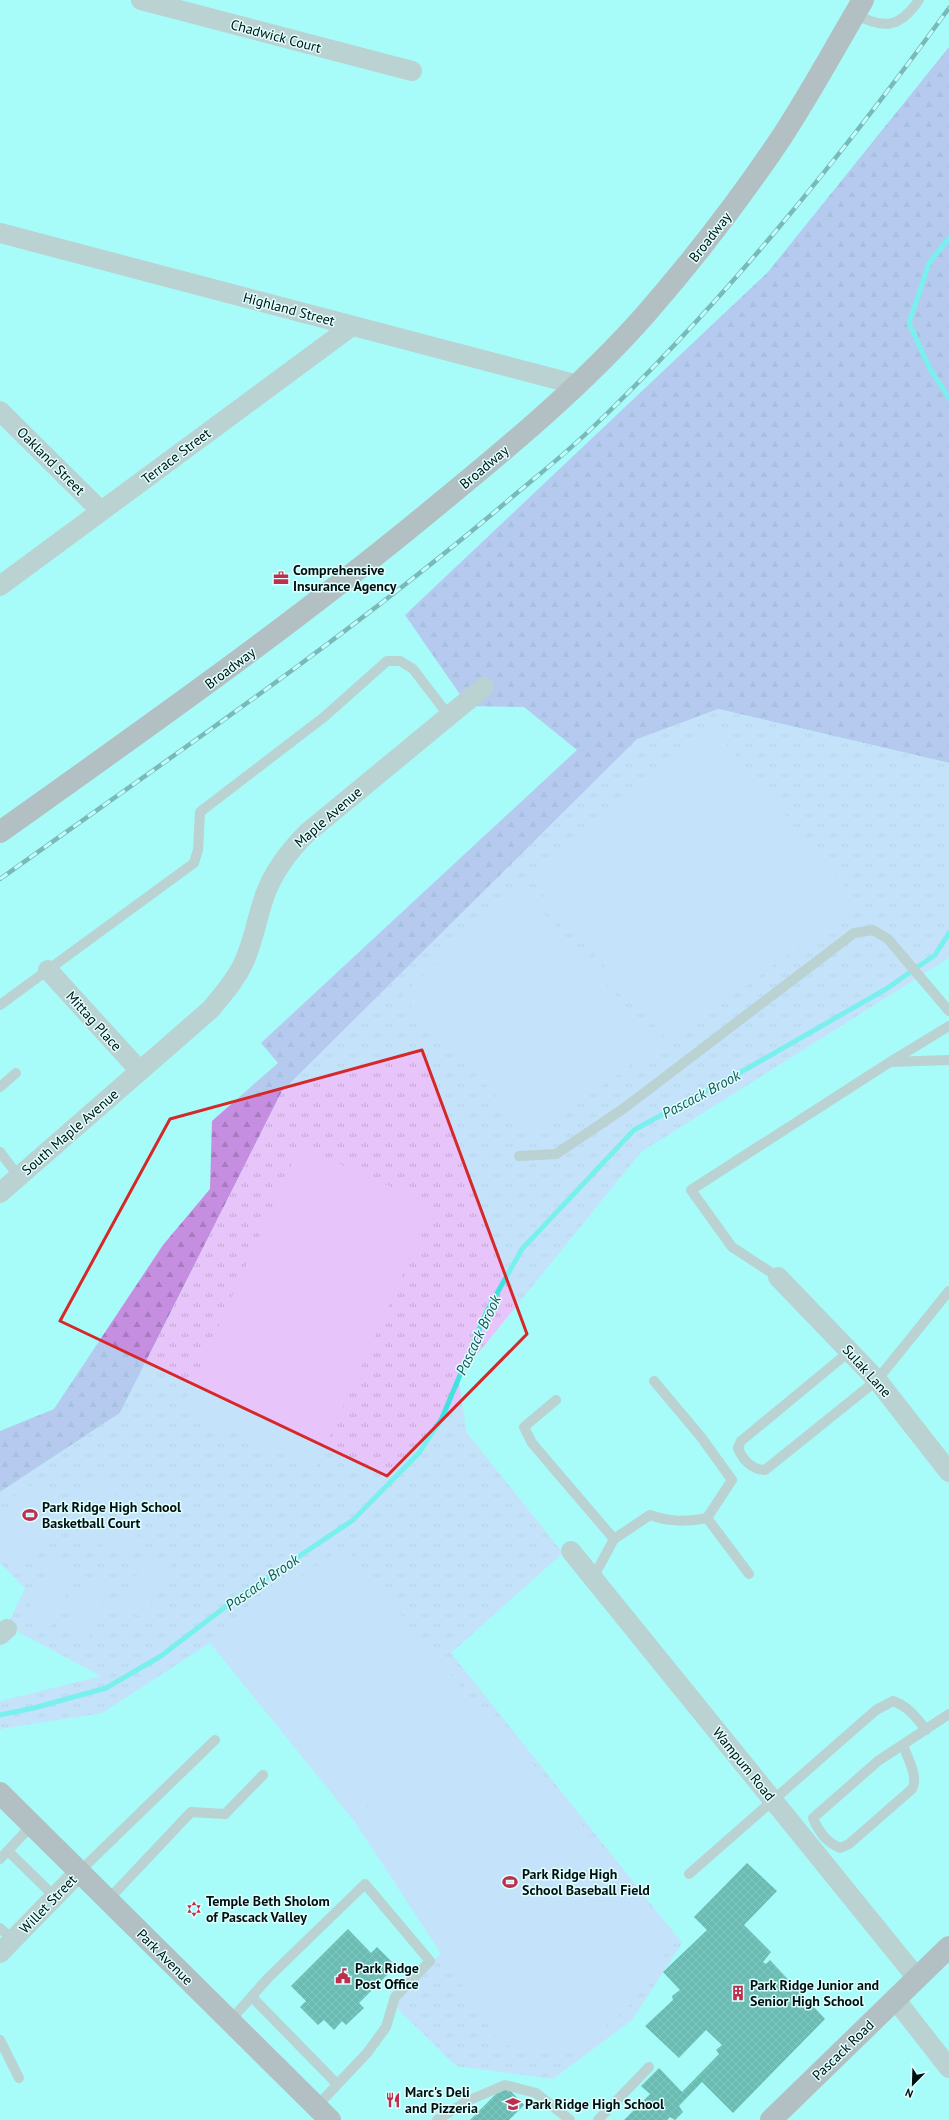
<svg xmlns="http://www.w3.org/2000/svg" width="949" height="2120" font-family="'PT Sans',sans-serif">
  <defs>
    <pattern id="forest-firs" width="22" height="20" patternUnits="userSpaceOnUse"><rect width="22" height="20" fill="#c58ee0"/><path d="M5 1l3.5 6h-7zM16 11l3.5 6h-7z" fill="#a779bf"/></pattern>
    <pattern id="park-tufts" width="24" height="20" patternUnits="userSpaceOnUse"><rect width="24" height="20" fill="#e7c4f9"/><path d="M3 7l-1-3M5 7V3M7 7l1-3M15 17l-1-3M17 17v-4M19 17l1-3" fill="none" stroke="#c4a7d4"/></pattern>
    <pattern id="building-cross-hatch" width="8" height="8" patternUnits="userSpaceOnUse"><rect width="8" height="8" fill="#20705d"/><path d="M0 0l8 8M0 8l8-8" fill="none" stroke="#4c8578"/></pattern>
  </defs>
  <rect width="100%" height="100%" fill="#a7fcfa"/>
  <polygon fill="url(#forest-firs)" points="949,47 949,763 718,709 282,1091 120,1413 0,1492 0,1431 54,1409 163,1245 210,1189 212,1121 278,1063 261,1043 577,750 524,707 468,706 405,615 768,272"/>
  <polygon fill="url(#park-tufts)" points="718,709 949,763 949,958 641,1152 458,1378 467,1433 563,1553 451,1653 682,1943 632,2020 553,2079 456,2066 393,2004 452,1942 210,1643 102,1713 0,1729 0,1701 101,1676 7,1626 25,1588 0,1563 0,1492 120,1413 282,1091 637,739"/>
  <g fill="#e7c4f9">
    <polygon points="712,727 858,902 670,1043 530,878"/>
    <polygon points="522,888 659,1044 534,1136 401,995"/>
    <polygon points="300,1146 434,1206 315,1469 181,1409"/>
    <polygon points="95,1475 119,1487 94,1541 69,1529"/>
    <polygon points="22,1482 61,1500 32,1565 0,1550 0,1530"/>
    <polygon points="128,1491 153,1503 127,1557 102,1546"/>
    <polygon points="344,1546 483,1714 352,1818 210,1642"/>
    <polygon points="147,1553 171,1565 145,1619 121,1607"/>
    <polygon points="52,1559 77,1571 51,1626 26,1614"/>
    <polygon points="87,1576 112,1588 86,1642 61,1630"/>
    <polygon points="494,1715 674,1941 630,2005 583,2047 565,2055 516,2048 500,2044 355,1822"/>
  </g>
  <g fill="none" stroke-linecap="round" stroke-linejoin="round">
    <g stroke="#41e3e1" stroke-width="5">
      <polyline points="949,238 929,263 909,323 930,369 949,398"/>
      <polyline points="0,1715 34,1708 106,1688 161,1656 237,1598 353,1520 419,1453 442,1418 487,1311 522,1249 634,1130 750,1067 886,989 935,955 949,933"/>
    </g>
  </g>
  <g fill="url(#building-cross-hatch)">
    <polygon points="747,1863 777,1891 744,1925 771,1952 763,1962 766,1964 770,1960 825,2019 733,2113 702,2082 679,2106 683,2112 675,2120 670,2117 667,2120 624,2120 650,2094 641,2086 659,2068 682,2092 719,2054 716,2050 722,2045 706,2030 679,2058 645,2026 673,2000 672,1996 680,1990 663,1972 707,1930 694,1917"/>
    <polygon points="348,1929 371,1953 377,1947 396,1966 359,2003 364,2008 346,2025 342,2021 334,2030 324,2020 318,2025 300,2007 306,2001 291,1986"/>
    <polygon points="505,2085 524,2105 509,2120 470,2120"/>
  </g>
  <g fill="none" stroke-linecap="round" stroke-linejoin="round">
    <g stroke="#d09fa2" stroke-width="10">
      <path d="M854 14C884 29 899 29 919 0"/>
      <polyline points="0,1005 194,863 198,850 200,812 324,717 387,661 400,661 413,669 449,716"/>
      <polyline points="891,1062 949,1060"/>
      <polyline points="0,1087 16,1073"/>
      <polyline points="0,1152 19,1177"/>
      <polyline points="519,1156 556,1154 623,1109 854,933 873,930 888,939 949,1011"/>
      <polyline points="778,1277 732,1247 691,1190 890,1062 949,1026"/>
      <path d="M850 1351 741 1441 738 1448C742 1459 752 1470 765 1470L877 1380 949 1291"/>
      <polyline points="654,1381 701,1437 732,1480 707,1518"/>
      <polyline points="556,1400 524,1427 532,1443 614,1539 593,1578"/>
      <path d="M614 1539 650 1515C670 1522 686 1522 707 1518L749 1574"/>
      <path d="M903 1745C907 1757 919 1777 912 1789L849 1844 840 1848C826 1842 819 1832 813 1818L878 1761 949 1714"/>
      <polyline points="8,1851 55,1897"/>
      <polyline points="0,1859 32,1825"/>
      <polyline points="79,1872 215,1740"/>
      <path d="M689 1874 876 1710 893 1701C909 1707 916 1717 926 1730"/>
      <polyline points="108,1900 191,1812 225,1814 263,1775"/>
      <polyline points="0,1928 13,1940"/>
      <polyline points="252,1997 337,2084"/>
      <polyline points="230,2021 268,1978 365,1884 430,1961 395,1997 386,2027 367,2053 316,2107"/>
      <polyline points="0,2040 19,2078"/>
      <polyline points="437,2120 467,2101 505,2085 536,2093 570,2120"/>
      <polyline points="598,2120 649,2067"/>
    </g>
    <g stroke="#d09fa2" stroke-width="20">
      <polyline points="141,0 412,71"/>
      <polyline points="0,233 578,385"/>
      <polyline points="0,411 101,511"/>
      <polyline points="0,586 352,326"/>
      <polyline points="48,970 140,1071"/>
      <path d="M0 1193 211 1009C223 994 236 980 244 962 254 940 257 917 265 895 274 870 289 851 307 833L484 687"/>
      <polyline points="778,1277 877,1380 949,1472"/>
      <polyline points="571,1551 917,1978"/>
      <polyline points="0,1635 7,1629"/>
      <polyline points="0,1953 79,1872"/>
      <polyline points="895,1999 949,2068"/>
    </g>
    <g stroke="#bf7980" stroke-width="22">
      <path d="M0 832C149 726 298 621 439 504 511 445 583 385 645 315 693 260 738 202 779 141 809 96 835 47 863 0"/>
      <polyline points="0,1793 330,2120"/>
      <polyline points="771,2120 949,1947"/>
    </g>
    <g stroke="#416b6a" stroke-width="4.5">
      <path id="rail" d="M0 879C168 759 339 643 497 510 528 483 561 458 591 429 724 302 841 157 949 8"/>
    </g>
    <use href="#rail" stroke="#dffffe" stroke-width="3" stroke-dasharray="9" stroke-linecap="butt"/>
  </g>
  <path d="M0 0H949V2120H0ZM422 1050 527 1334 387 1476 60 1321 170 1119Z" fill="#a7fcfa" fill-opacity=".55" fill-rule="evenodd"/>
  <path fill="none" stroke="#d62828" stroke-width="3" stroke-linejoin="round" d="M422 1050 527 1334 387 1476 60 1321 170 1119Z"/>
  <defs>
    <g id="office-bare" transform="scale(1.2)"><path d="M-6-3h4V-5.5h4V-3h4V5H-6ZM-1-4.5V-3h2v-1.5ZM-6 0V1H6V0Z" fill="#be2e4d" stroke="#dffffe" stroke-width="2.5" paint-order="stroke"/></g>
    <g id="stadium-bare" transform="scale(1.2)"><path d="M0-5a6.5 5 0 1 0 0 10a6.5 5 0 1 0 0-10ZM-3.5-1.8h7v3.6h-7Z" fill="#be2e4d" stroke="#dffffe" stroke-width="2.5" paint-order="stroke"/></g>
    <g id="synagogue-bare" transform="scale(1.2)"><path d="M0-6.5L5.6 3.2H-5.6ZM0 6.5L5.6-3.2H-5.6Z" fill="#be2e4d" stroke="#dffffe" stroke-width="2.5" paint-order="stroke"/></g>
    <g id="civic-bare" transform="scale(1.2)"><path d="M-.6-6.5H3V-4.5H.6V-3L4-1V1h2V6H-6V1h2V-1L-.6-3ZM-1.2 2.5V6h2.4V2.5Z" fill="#be2e4d" stroke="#dffffe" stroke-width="2.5" paint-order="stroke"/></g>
    <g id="building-bare" transform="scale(1.2)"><path d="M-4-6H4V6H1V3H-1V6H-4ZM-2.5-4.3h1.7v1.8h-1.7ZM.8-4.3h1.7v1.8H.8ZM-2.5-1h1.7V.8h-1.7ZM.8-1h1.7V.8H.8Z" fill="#be2e4d" stroke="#dffffe" stroke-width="2.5" paint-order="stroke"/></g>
    <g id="restaurant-bare" transform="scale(1.2)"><path d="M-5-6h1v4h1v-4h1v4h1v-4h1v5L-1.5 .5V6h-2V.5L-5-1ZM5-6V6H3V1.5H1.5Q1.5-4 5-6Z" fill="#be2e4d" stroke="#dffffe" stroke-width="2.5" paint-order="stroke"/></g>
    <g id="school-bare" transform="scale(1.2)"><path d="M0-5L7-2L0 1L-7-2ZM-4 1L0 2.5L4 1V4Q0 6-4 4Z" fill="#be2e4d" stroke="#dffffe" stroke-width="2.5" paint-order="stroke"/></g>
  </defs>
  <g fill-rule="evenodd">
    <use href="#office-bare" x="281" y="578"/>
    <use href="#stadium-bare" x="30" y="1515"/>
    <use href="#stadium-bare" x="510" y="1882"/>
    <use href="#synagogue-bare" x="194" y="1909"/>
    <use href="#civic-bare" x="343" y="1976"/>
    <use href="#building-bare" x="738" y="1993"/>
    <use href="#restaurant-bare" x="393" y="2100"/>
    <use href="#school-bare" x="513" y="2104"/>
  </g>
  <g text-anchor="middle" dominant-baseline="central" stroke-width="3" stroke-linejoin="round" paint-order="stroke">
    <g font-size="14" fill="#000f0f" stroke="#dffffe">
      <text transform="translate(276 36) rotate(15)">Chadwick Court</text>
      <text transform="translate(710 237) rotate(-52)">Broadway</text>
      <text transform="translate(289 309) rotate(15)">Highland Street</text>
      <text transform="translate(176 456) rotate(-37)">Terrace Street</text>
      <text transform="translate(51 461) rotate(45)">Oakland Street</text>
      <text transform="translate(484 467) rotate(-40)">Broadway</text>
      <text transform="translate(230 668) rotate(-37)">Broadway</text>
      <text transform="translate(328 817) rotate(-41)">Maple Avenue</text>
      <text transform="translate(94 1021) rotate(48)">Mittag Place</text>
      <text transform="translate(70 1132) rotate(-41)">South Maple Avenue</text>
      <text transform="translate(867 1371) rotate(48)">Sulak Lane</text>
      <text transform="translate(744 1764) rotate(51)">Wampum Road</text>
      <text transform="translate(48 1904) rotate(-46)">Willet Street</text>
      <text transform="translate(165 1957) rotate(45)">Park Avenue</text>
      <text transform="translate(843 2050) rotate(-44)">Pascack Road</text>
    </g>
    <g font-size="14" font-weight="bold" fill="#000f0f" stroke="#dffffe" text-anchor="start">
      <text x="293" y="570">Comprehensive<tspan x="293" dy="16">Insurance Agency</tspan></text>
      <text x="42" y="1507">Park Ridge High School<tspan x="42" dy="16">Basketball Court</tspan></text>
      <text x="522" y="1874">Park Ridge High<tspan x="522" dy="16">School Baseball Field</tspan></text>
      <text x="206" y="1901">Temple Beth Sholom<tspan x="206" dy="16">of Pascack Valley</tspan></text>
      <text x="355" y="1968">Park Ridge<tspan x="355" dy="16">Post Office</tspan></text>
      <text x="750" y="1985">Park Ridge Junior and<tspan x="750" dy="16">Senior High School</tspan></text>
      <text x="405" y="2092">Marc's Deli<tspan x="405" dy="16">and Pizzeria</tspan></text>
      <text x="525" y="2104">Park Ridge High School</text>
    </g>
    <g font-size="15" font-style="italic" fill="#155757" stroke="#dffffe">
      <text transform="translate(701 1094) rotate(-28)">Pascack Brook</text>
      <text transform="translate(478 1335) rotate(-65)">Pascack Brook</text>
      <text transform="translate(262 1582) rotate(-35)">Pascack Brook</text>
    </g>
  </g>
  <g transform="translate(913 2084) rotate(203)" stroke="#dffffe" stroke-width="3" paint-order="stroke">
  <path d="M0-3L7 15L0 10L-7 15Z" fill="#000f0f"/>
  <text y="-6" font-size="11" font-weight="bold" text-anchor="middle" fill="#000f0f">N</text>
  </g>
</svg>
